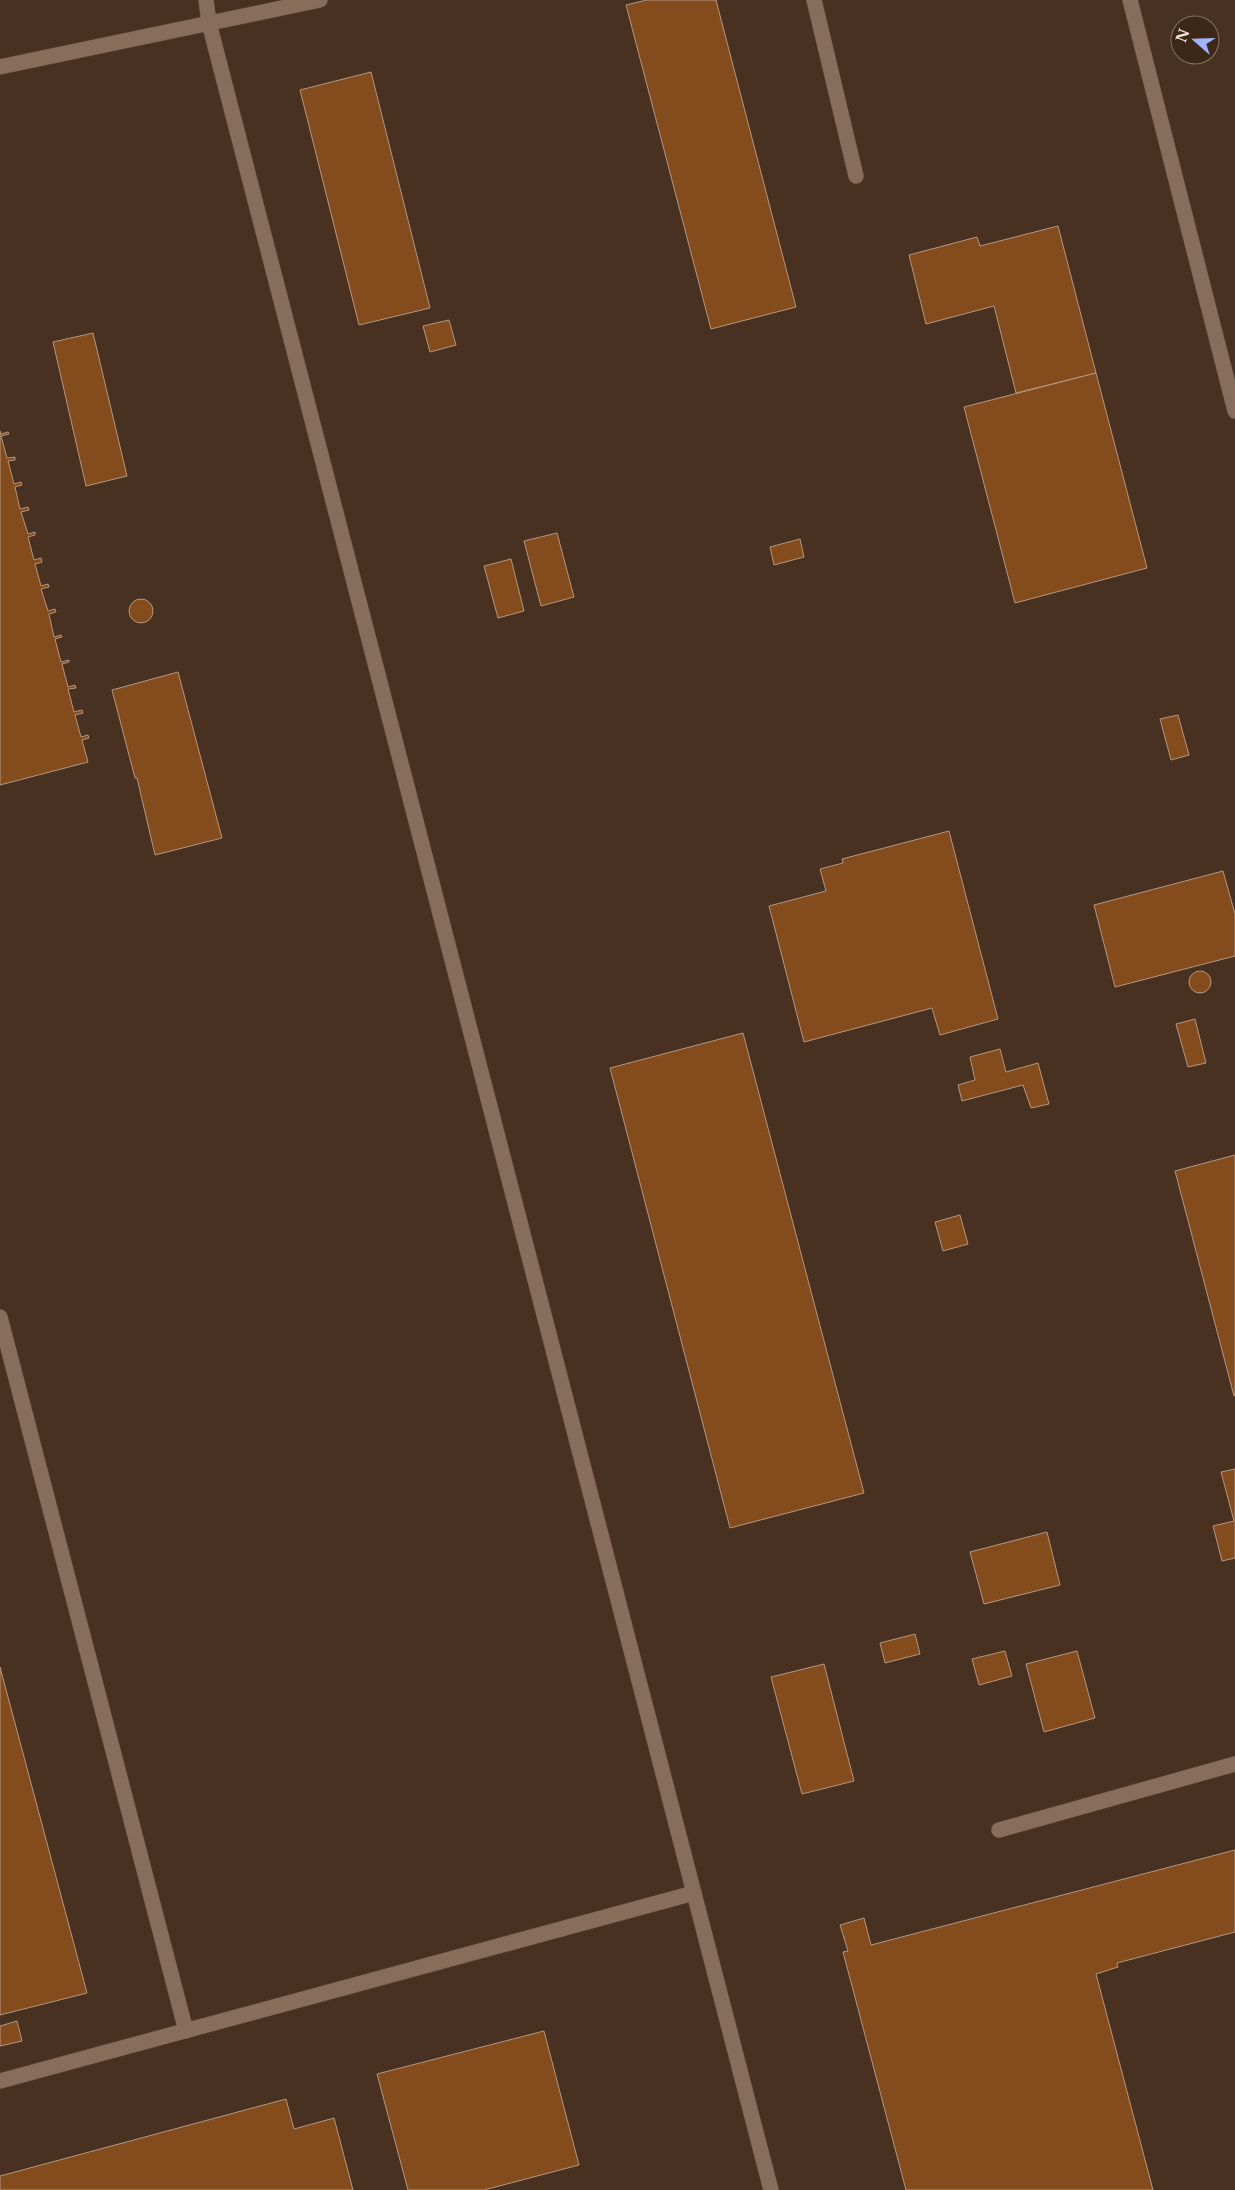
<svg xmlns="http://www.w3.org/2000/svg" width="1235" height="2190" font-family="'Libre Baskerville',serif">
  <rect width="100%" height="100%" fill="#483120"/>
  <g fill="#844c1d" stroke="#b39783">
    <polygon points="647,0 716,0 796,307 711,329 626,5"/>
    <polygon points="371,72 430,308 359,325 300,90"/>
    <polygon points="1058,226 1096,373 1016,393 994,306 926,324 909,255 977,237 980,246"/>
    <polygon points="449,320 456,345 430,352 423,326"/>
    <polygon points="93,333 127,476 86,486 53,342"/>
    <polygon points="1096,373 1147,568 1015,603 964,407"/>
    <polygon points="0,431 1,434 8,432 9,434 1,436 7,458 15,457 15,460 8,461 14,484 21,482 22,485 15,487 20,509 28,507 29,510 21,512 28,534 35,532 35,535 28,537 34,560 41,558 42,562 35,564 41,586 48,584 49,587 41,589 48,611 55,609 56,612 49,614 54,637 61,635 62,637 55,639 61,662 69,660 69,662 62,664 68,687 75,685 76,688 68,689 74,712 82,710 83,713 75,715 81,737 88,735 89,738 82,740 88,762 0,785"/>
    <polygon points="557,533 574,597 541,606 524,541"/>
    <polygon points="800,539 804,557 774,565 770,547"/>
    <polygon points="511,559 524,611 498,618 484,566"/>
    <circle cx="141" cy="611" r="12"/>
    <polygon points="178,672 222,838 155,855 137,778 135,778 112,690"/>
    <polygon points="1178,715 1189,755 1171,760 1160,719"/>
    <polygon points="949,831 998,1019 940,1035 932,1008 804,1042 769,906 826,891 820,869 843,863 842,859"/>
    <polygon points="1223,871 1235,914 1235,956 1115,987 1094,905"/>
    <circle cx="1200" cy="982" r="11"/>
    <polygon points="1195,1019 1206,1063 1188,1067 1176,1024"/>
    <polygon points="743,1033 864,1493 730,1528 610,1068"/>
    <polygon points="1000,1049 1006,1072 1038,1063 1049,1104 1031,1108 1023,1085 962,1101 958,1085 975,1080 970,1057"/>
    <polygon points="1235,1155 1235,1396 1234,1396 1175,1171"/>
    <polygon points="960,1215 968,1244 943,1251 935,1222"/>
    <polygon points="1235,1469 1235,1558 1222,1561 1213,1526 1234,1521 1221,1472"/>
    <polygon points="1047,1532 1060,1585 984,1604 970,1552"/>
    <polygon points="915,1634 920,1654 885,1663 880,1643"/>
    <polygon points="1005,1651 1012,1676 979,1685 972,1659"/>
    <polygon points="1077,1651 1095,1718 1044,1732 1026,1664"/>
    <polygon points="824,1664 854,1781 802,1794 771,1677"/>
    <polygon points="0,1667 87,1993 0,2015"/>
    <polygon points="1235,1850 1235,1932 1117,1963 1118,1967 1096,1974 1153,2190 906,2190 843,1952 848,1951 840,1925 864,1918 871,1945"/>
    <polygon points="17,2021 22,2041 0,2046 0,2026"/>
    <polygon points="544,2031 579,2165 484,2190 408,2190 377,2074"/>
    <polygon points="286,2099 294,2129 334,2118 353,2190 0,2190 0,2176"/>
  </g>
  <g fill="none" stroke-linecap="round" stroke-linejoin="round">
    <g stroke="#614d3f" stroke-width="16">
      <g id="minor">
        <polyline points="206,0 209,23 771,2190"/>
        <polyline points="814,0 856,176"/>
        <polyline points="1130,0 1235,411"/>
        <polyline points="0,67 320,0"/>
        <polyline points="0,1317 186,2031"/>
        <polyline points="999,1830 1235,1764"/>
        <polyline points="0,2081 694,1893"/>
      </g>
    </g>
    <use href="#minor" stroke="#876d5a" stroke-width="15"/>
  </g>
  <g transform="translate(1195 40) rotate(290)"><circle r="24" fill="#3d2716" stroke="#867364"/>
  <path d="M0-4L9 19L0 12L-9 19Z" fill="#a1b3fd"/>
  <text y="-8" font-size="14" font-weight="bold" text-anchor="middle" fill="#f4e5da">N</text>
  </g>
</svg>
